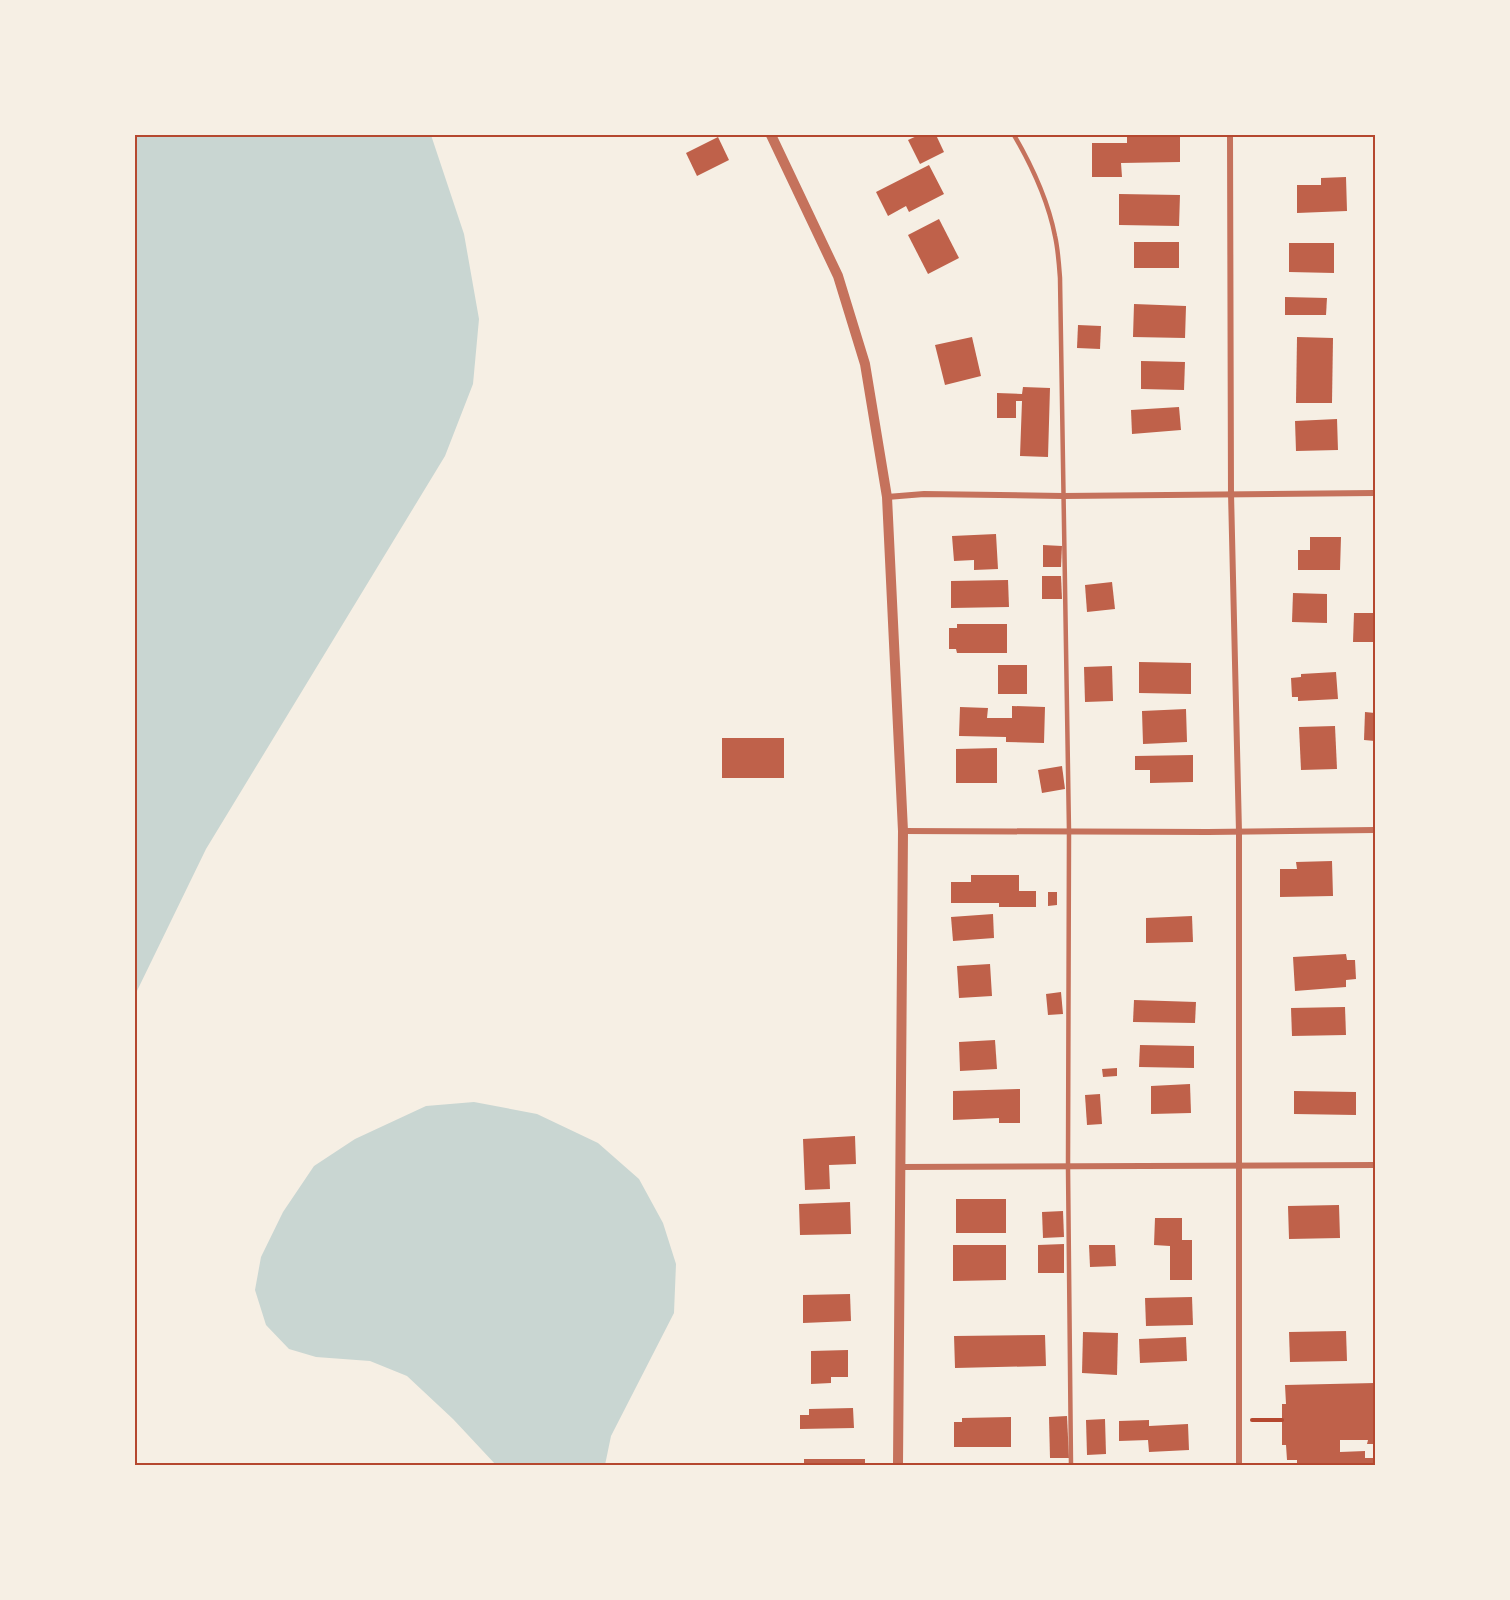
<svg xmlns="http://www.w3.org/2000/svg" width="1510" height="1600" font-family="'PT Sans',sans-serif">
  <rect width="100%" height="100%" fill="#f6efe4"/>
  <g fill="#c9d6d2">
    <polygon points="135,135 431,135 464,234 479,319 473,384 445,456 206,849 135,995"/>
    <polygon points="474,1102 537,1114 598,1143 639,1179 663,1223 676,1264 674,1313 611,1436 605,1465 496,1465 453,1419 407,1376 370,1361 316,1357 289,1349 266,1325 255,1290 261,1257 283,1212 314,1166 355,1139 426,1106"/>
  </g>
  <g fill="#bf614a">
    <polygon points="919,135 936,135 944,152 920,164 908,140"/>
    <polygon points="718,137 729,160 697,176 686,153"/>
    <polygon points="1127,137 1180,137 1180,162 1121,163 1122,177 1092,177 1092,143 1127,143"/>
    <polygon points="929,165 944,194 909,212 906,206 888,216 876,192"/>
    <polygon points="1346,177 1347,211 1297,213 1297,185 1321,185 1321,178"/>
    <polygon points="1119,194 1180,195 1179,226 1119,225"/>
    <polygon points="939,219 959,258 928,274 908,235"/>
    <rect x="1134" y="242" width="45" height="26"/>
    <polygon points="1289,243 1334,243 1334,273 1289,272"/>
    <polygon points="1285,297 1327,298 1326,315 1285,315"/>
    <polygon points="1134,304 1186,306 1185,338 1133,337"/>
    <polygon points="1078,325 1101,326 1100,349 1077,348"/>
    <polygon points="972,337 981,376 945,385 935,345"/>
    <polygon points="1297,337 1333,338 1332,403 1296,403"/>
    <polygon points="1141,361 1185,362 1184,390 1141,389"/>
    <polygon points="1023,387 1050,388 1048,457 1020,456 1022,401 1016,401 1016,418 997,418 997,393 1022,394"/>
    <polygon points="1179,407 1181,430 1132,434 1131,410"/>
    <polygon points="1337,419 1338,450 1296,451 1295,421"/>
    <polygon points="996,534 998,569 974,570 974,560 954,561 952,536"/>
    <polygon points="1310,537 1341,537 1340,570 1298,570 1298,550 1310,550"/>
    <polygon points="1043,545 1062,546 1061,567 1043,567"/>
    <polygon points="1042,576 1061,576 1062,599 1042,599"/>
    <polygon points="1008,580 1009,607 951,608 951,581"/>
    <polygon points="1112,582 1115,609 1087,612 1085,585"/>
    <polygon points="1293,593 1327,594 1327,623 1292,622"/>
    <polygon points="1354,613 1375,613 1375,642 1353,642"/>
    <polygon points="957,624 1007,624 1007,653 957,653 956,649 949,649 949,628 957,628"/>
    <polygon points="1139,662 1191,663 1191,694 1139,693"/>
    <rect x="998" y="665" width="29" height="29"/>
    <polygon points="1112,666 1113,701 1085,702 1084,667"/>
    <polygon points="1336,672 1338,699 1298,701 1298,697 1292,697 1291,678 1301,677 1301,674"/>
    <polygon points="1012,706 1045,707 1044,743 1006,742 1006,737 959,736 960,707 988,708 987,718 1012,718"/>
    <polygon points="1186,709 1187,742 1143,744 1142,711"/>
    <polygon points="1365,712 1375,713 1375,741 1364,740"/>
    <polygon points="1335,726 1337,769 1301,770 1299,727"/>
    <rect x="722" y="738" width="62" height="40"/>
    <polygon points="997,748 997,783 956,783 956,749"/>
    <polygon points="1193,755 1193,782 1150,783 1150,770 1135,770 1135,756"/>
    <polygon points="1062,766 1065,789 1042,793 1038,770"/>
    <polygon points="1332,861 1333,896 1280,897 1280,869 1297,869 1296,862"/>
    <polygon points="971,875 1019,875 1019,891 1036,891 1036,907 999,907 999,903 951,903 951,882 971,882"/>
    <polygon points="1048,892 1057,892 1057,905 1048,906"/>
    <polygon points="1373,894 1375,895 1375,912 1373,912"/>
    <polygon points="993,914 994,938 953,941 951,917"/>
    <polygon points="1192,916 1193,942 1146,943 1146,918"/>
    <polygon points="1346,954 1347,960 1355,960 1356,979 1346,980 1346,987 1295,991 1293,957"/>
    <polygon points="990,964 992,996 959,998 957,966"/>
    <polygon points="1061,992 1063,1014 1048,1015 1046,994"/>
    <polygon points="1134,1000 1196,1002 1195,1023 1133,1022"/>
    <polygon points="1345,1007 1346,1035 1292,1036 1291,1008"/>
    <polygon points="995,1040 997,1069 960,1071 959,1042"/>
    <polygon points="1140,1045 1194,1046 1194,1068 1139,1067"/>
    <polygon points="1117,1068 1117,1076 1103,1077 1102,1069"/>
    <polygon points="1190,1084 1191,1113 1151,1114 1151,1086"/>
    <polygon points="1020,1089 1020,1123 999,1123 999,1118 953,1120 953,1091"/>
    <polygon points="1294,1091 1356,1092 1356,1115 1294,1114"/>
    <polygon points="1100,1094 1102,1124 1087,1125 1085,1095"/>
    <polygon points="855,1136 856,1164 829,1165 830,1189 805,1190 803,1139"/>
    <rect x="956" y="1199" width="50" height="34"/>
    <polygon points="850,1202 851,1234 800,1235 799,1204"/>
    <polygon points="1339,1205 1340,1238 1289,1239 1288,1206"/>
    <polygon points="1063,1211 1064,1237 1043,1238 1042,1212"/>
    <polygon points="1155,1218 1182,1218 1182,1240 1192,1240 1192,1280 1170,1280 1170,1246 1154,1245"/>
    <polygon points="1064,1244 1064,1273 1038,1273 1038,1245"/>
    <polygon points="953,1245 1006,1245 1006,1280 953,1281"/>
    <polygon points="1089,1245 1115,1245 1116,1266 1090,1267"/>
    <polygon points="850,1294 851,1321 803,1323 803,1295"/>
    <polygon points="1192,1297 1193,1325 1146,1326 1145,1298"/>
    <polygon points="1346,1331 1347,1361 1290,1362 1289,1332"/>
    <polygon points="1083,1332 1118,1333 1117,1375 1082,1373"/>
    <polygon points="1045,1335 1046,1366 955,1368 954,1336"/>
    <polygon points="1186,1337 1187,1361 1140,1363 1139,1339"/>
    <polygon points="848,1350 848,1377 831,1377 831,1383 811,1384 811,1351"/>
    <polygon points="1375,1383 1375,1444 1367,1444 1368,1440 1340,1440 1340,1452 1365,1451 1365,1458 1375,1458 1375,1465 1297,1465 1297,1460 1287,1460 1286,1445 1282,1445 1282,1404 1286,1404 1285,1385"/>
    <polygon points="853,1408 854,1428 800,1429 800,1415 809,1415 809,1409"/>
    <polygon points="1067,1416 1069,1458 1050,1458 1049,1417"/>
    <polygon points="1011,1417 1011,1447 954,1447 954,1422 962,1422 962,1418"/>
    <polygon points="1105,1419 1106,1454 1087,1455 1086,1420"/>
    <polygon points="1149,1420 1149,1426 1188,1424 1189,1450 1149,1452 1148,1440 1119,1441 1119,1421"/>
    <rect x="804" y="1459" width="61" height="6"/>
  </g>
  <g fill="none" stroke-linecap="round" stroke-linejoin="round">
    <polyline stroke="#b5482f" stroke-width="4" points="1252,1420 1282,1420"/>
    <path stroke="#c5725c" stroke-width="4.5" d="M1014 135C1032 166 1048 200 1055 236 1058 249 1059 264 1060 278L1069 831 1068 1167 1071 1465"/>
    <g stroke="#c5725c" stroke-width="6">
      <polyline points="1230,135 1231,493 1239,832 1239,1465"/>
      <polyline points="887,497 924,494 1063,496 1375,493"/>
      <polyline points="903,831 1208,832 1375,830"/>
      <polyline points="902,1167 1375,1165"/>
    </g>
    <polyline stroke="#c5725c" stroke-width="10" points="771,135 838,276 865,364 887,497 903,831 898,1465"/>
  </g>
  <rect width="1510" height="1600" fill="none" stroke="#f6efe4" stroke-width="273"/>
  <rect x="136" y="136" width="1238" height="1328" fill="none" stroke="#b5482f" stroke-width="2"/>
</svg>
